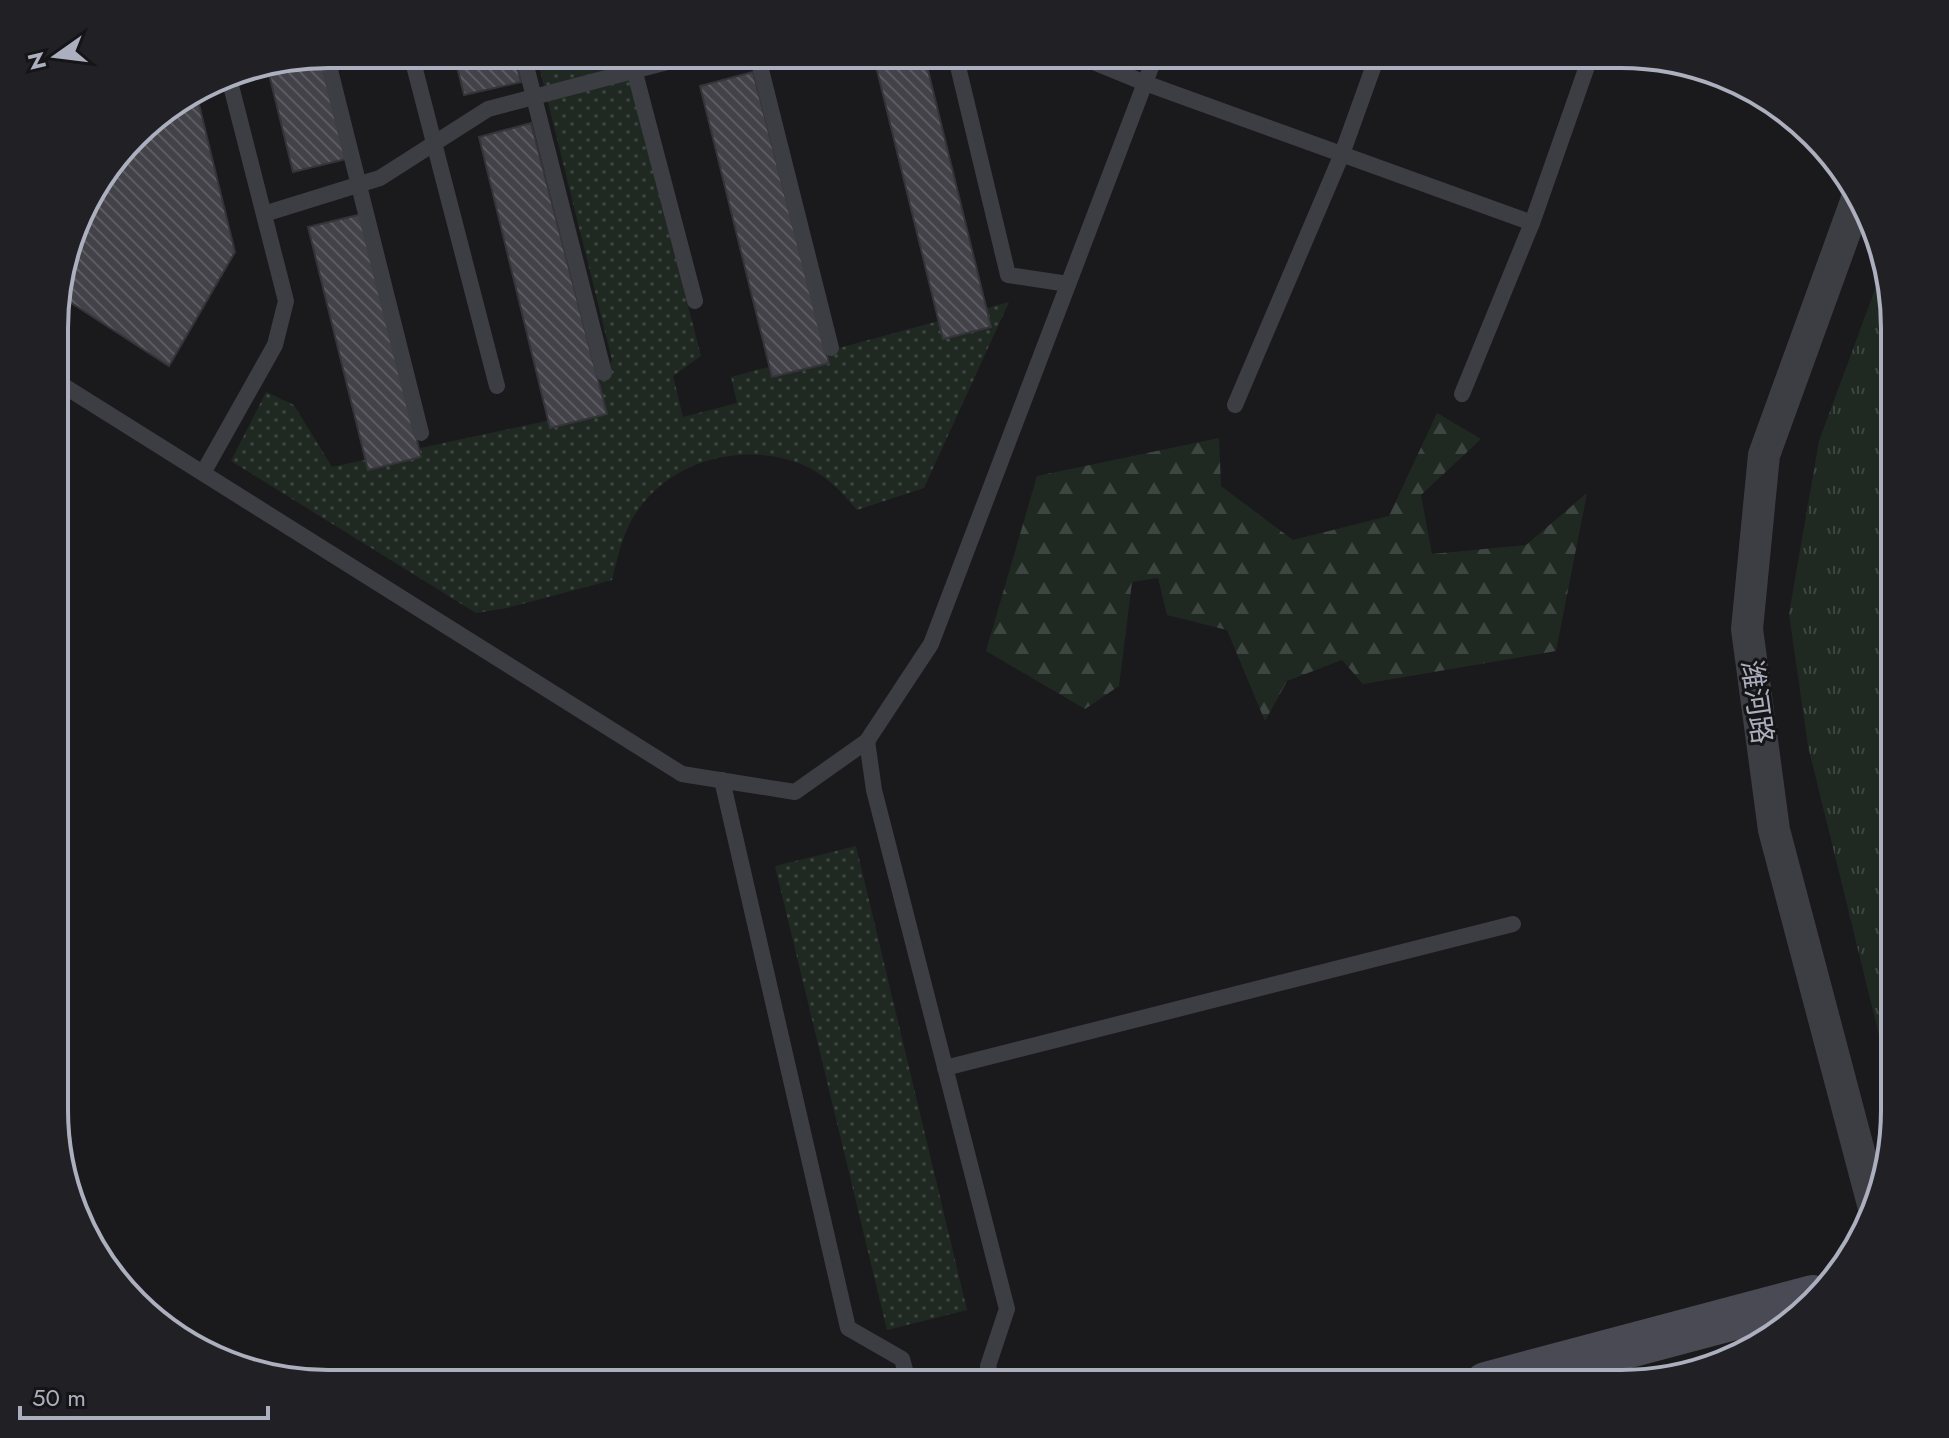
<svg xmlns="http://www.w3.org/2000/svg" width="1949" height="1438" font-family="Jost,'Noto Sans SC',sans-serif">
  <defs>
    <pattern id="forest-firs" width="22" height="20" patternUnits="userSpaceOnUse" patternTransform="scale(2)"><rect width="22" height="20" fill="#1f2922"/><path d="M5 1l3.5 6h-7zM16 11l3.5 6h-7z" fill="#3d4640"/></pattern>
    <pattern id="park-tufts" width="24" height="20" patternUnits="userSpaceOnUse" patternTransform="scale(2)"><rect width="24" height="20" fill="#1f2922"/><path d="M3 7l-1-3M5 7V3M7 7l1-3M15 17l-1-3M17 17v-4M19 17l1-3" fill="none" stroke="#3d4640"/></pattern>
    <pattern id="garden-dots" width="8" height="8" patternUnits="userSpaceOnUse" patternTransform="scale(2)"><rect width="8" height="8" fill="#1f2922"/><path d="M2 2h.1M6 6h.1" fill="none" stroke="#3d4640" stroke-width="1.8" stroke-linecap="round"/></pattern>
    <pattern id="building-back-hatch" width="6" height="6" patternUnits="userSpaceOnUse" patternTransform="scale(2)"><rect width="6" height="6" fill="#424248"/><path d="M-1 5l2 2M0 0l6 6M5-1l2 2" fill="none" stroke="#5b5b61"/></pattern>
  </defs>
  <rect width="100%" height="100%" fill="#1a1a1d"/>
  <polygon fill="url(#forest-firs)" points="1437,413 1481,439 1421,495 1432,554 1526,545 1587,493 1556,651 1363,684 1342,660 1287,681 1265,721 1227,630 1167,615 1158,578 1132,582 1119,686 1085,709 986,651 1037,476 1219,438 1221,486 1293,540 1389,516"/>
  <polygon fill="url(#park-tufts)" points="1883,268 1894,311 1894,1096 1808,746 1789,614 1819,441"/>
  <g fill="url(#garden-dots)">
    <path d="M536 54H623L701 356 673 376 683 417 737 403 731 377 1009 302 924 488 857 510C842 492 824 473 801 464 748 443 681 457 644 502 625 524 619 551 612 580L507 608 476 613 231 461 266 392 294 405 332 467 565 417 595 391 612 360Z"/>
    <polygon points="856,846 967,1310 887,1330 775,866"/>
  </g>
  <g fill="url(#building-back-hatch)" stroke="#353439" stroke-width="2">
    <polygon points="454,54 514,54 521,82 464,95"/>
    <polygon points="873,54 924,54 991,327 943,339"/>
    <polygon points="320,56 346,159 293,172 267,66"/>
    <polygon points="753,72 829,363 772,377 700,86"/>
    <polygon points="196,92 235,252 169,366 56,293 83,207 147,122"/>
    <polygon points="531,123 607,414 550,428 479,137"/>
    <polygon points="362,214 421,457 368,470 308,227"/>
  </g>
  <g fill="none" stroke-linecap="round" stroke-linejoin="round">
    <g stroke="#3d3d44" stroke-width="16">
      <polyline points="326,54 421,433"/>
      <polyline points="411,54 497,386"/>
      <polyline points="523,54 604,373"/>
      <polyline points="630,54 695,301"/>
      <polyline points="757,54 831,348"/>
      <polyline points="955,54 1008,275 1068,284"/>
      <polyline points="1074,54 1145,83 1532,223"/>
      <polyline points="264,214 380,178 488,109 698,54"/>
      <polyline points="56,381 682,774 795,792 867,741 931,644 1156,54"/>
      <polyline points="1462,394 1532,223 1591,55"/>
      <polyline points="1235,405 1342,154 1378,54"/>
      <polyline points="203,473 275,345 286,301 228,74"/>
      <polyline points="867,741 874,790 1007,1309 988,1366 993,1384"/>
      <polyline points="722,780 848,1328 902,1359 909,1384"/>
      <polyline points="945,1068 1513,924"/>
    </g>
    <polyline stroke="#3d3d44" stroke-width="32" points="1858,196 1764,455 1747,629 1774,830 1875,1212"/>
    <polyline stroke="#494a53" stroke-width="44" points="1486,1384 1813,1297"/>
  </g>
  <g text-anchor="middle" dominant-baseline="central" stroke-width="6" stroke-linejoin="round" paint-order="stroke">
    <g font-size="28" fill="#acafbe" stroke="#151518">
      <text transform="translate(1757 702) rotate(82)">潍河路</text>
    </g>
  </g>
  <path d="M0 0H1949V1438H0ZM328 68H1621A260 260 0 0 1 1881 328V1110A260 260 0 0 1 1621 1370H328A260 260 0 0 1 68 1110V328A260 260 0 0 1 328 68Z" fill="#212125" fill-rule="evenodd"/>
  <path fill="none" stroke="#acafbe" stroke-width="4" d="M328 68H1621A260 260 0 0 1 1881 328V1110A260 260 0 0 1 1621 1370H328A260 260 0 0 1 68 1110V328A260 260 0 0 1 328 68Z"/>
  <g transform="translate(56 56) rotate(256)" stroke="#151518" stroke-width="6" paint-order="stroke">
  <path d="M0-6L14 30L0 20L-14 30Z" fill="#acafbe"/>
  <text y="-12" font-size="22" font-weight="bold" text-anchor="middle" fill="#acafbe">N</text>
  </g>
  <path d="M20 1406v12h248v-12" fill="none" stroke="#acafbe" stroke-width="4"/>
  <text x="32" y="1406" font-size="24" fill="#acafbe" stroke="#151518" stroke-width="6" paint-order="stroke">50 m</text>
</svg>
